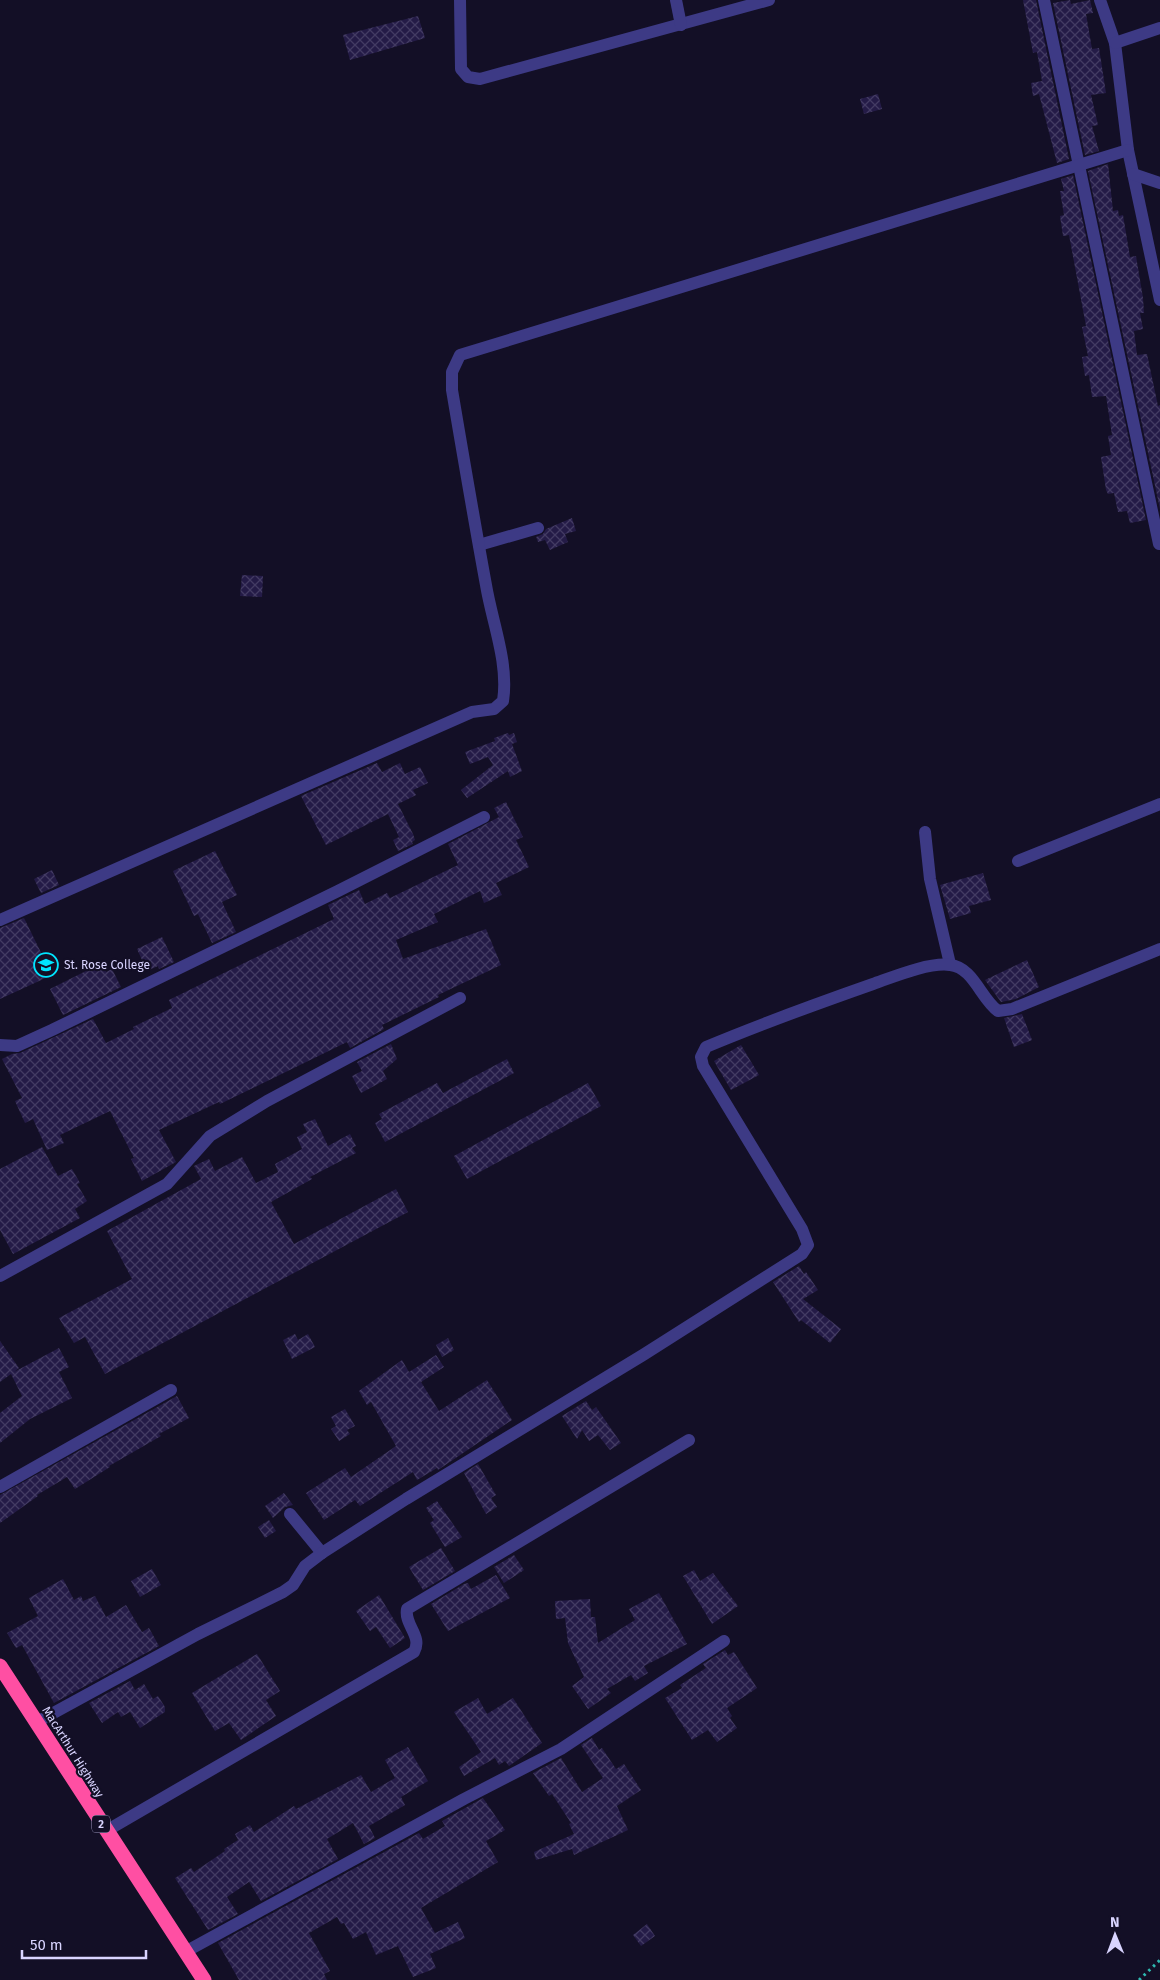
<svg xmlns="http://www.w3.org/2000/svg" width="1160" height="1980" font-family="'Fira Sans',sans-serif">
  <defs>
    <pattern id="building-cross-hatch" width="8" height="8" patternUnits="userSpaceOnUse" patternTransform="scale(1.25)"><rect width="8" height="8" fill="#241b47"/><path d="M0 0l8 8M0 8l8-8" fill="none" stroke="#433b63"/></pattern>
  </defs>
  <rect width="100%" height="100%" fill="#130f26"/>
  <g fill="url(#building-cross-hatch)">
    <polygon points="1023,0 1036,0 1069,159 1057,163 1039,94 1033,96 1031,83 1042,81 1037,52 1033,53"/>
    <polygon points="1070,0 1071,4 1090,0 1093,13 1086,14 1092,49 1099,48 1106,93 1091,95 1098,125 1092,126 1099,151 1085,155 1053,3"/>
    <polygon points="418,16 425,38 350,60 343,35"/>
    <polygon points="878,94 882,109 864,114 860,99"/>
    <polygon points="1108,164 1113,211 1118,210 1119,216 1123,215 1130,257 1136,256 1143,298 1144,313 1140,313 1143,329 1134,331 1137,355 1147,354 1158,406 1160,405 1160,509 1088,171"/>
    <polygon points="1073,175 1146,520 1130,523 1127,511 1118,512 1114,493 1108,494 1106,490 1101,457 1111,455 1108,436 1112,435 1106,396 1092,397 1089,375 1085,376 1082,357 1088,356 1082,327 1086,326 1069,235 1063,236 1060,216 1064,215 1060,191 1064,191 1061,179"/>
    <polygon points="572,518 576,531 565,534 568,542 550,550 545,540 538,542 536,537 543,534 546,529"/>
    <polygon points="242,575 263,576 262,597 240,596"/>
    <polygon points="508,733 509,735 514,733 517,742 512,744 522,771 510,777 508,771 467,798 461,790 493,765 488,757 470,764 465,752 495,741 494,738"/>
    <polygon points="377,763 382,772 400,763 405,774 420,767 428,783 413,790 416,795 398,804 413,834 415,840 412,842 413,844 398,851 393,840 399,837 388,814 326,845 301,796"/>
    <polygon points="506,802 523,837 516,840 529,867 496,883 502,895 484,903 480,891 434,914 438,922 396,940 403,959 486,929 501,965 438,995 439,997 382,1025 384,1029 350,1048 347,1042 220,1104 219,1102 159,1130 176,1162 142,1181 131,1159 134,1158 110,1111 60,1135 64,1143 47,1150 33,1119 25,1123 15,1101 22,1098 2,1059 12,1054 20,1053 93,1019 106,1043 134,1029 133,1027 172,1008 169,1000 334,919 328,905 359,890 365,904 387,893 390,898 458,865 448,844 499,817 494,808"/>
    <polygon points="215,851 237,895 222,902 236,932 212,943 198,914 194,916 173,871"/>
    <polygon points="52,870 59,885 41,893 34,879"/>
    <polygon points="983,873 991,900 969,906 971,913 950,919 940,885"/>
    <polygon points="24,918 52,975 0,999 0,928"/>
    <polygon points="162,937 174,962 159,969 158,966 147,971 137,949"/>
    <polygon points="1027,960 1039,987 1016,999 1001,1002 985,980"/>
    <polygon points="102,963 106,972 112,969 121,987 63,1015 50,989"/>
    <polygon points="1022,1014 1032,1040 1014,1047 1004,1018"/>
    <polygon points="391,1044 397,1059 383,1071 387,1079 361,1093 352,1076 362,1071 357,1062"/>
    <polygon points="741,1045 759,1075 731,1090 714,1061"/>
    <polygon points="507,1059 514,1073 385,1142 375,1123 382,1119 379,1114 437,1083 443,1093"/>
    <polygon points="588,1083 601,1106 467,1179 454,1156"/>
    <polygon points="315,1119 328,1146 350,1134 356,1146 352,1148 356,1153 310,1177 312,1179 271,1202 294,1244 396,1189 408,1212 105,1374 85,1337 74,1343 59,1318 132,1279 107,1231 201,1179 194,1166 209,1159 215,1171 242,1157 256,1183 278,1172 275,1164 302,1149 297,1137 307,1132 303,1124"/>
    <polygon points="42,1147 58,1176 72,1169 80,1183 77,1184 87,1201 75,1209 80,1218 13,1254 0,1230 0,1169"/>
    <polygon points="799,1266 804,1274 806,1272 818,1290 803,1299 841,1329 830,1343 801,1320 799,1322 773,1282"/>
    <polygon points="295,1334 298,1340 308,1334 315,1347 292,1359 283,1340"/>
    <polygon points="448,1338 454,1350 442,1357 436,1345"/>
    <polygon points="0,1341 19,1368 14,1372 59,1348 69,1367 59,1372 72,1398 30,1419 0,1443 0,1413 22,1396 11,1374 0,1382"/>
    <polygon points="436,1355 444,1367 421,1382 439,1411 487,1380 512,1420 438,1470 437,1468 417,1480 413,1472 360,1506 355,1500 324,1520 306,1493 345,1468 351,1477 396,1446 371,1402 367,1405 359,1391 402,1360 409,1372"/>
    <polygon points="177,1396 189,1418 159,1434 161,1436 109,1466 110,1467 75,1489 67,1477 37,1495 38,1496 0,1523 0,1495"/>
    <polygon points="586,1401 592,1410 596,1407 621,1443 610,1450 598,1435 589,1441 582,1430 577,1439 562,1416"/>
    <polygon points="345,1409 355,1426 347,1430 350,1434 339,1441 331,1429 336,1426 331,1417"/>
    <polygon points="478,1464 496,1495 491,1498 497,1507 486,1514 464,1473"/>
    <polygon points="284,1493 293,1505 285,1507 273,1518 265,1506"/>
    <polygon points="437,1501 462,1537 445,1547 430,1523 434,1520 426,1508"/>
    <polygon points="269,1520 276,1531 265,1538 258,1527"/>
    <polygon points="441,1548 455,1571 423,1590 409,1567"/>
    <polygon points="514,1555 524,1570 504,1583 494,1567"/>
    <polygon points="152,1569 161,1585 140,1597 131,1581"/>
    <polygon points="694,1570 700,1581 713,1573 738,1606 712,1624 683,1576"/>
    <polygon points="496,1575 510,1598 448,1631 431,1604 464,1584 468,1583 471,1589"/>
    <polygon points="63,1579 74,1600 81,1596 83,1601 95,1596 106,1617 126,1605 142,1632 149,1628 159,1646 54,1703 22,1645 16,1648 7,1633 38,1616 29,1598"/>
    <polygon points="659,1593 687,1644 644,1666 648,1673 635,1681 631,1675 607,1689 611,1693 588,1709 572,1686 584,1677 568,1643 565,1618 556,1619 555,1601 590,1599 591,1617 595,1617 598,1643 635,1620 629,1609"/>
    <polygon points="379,1595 405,1638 390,1648 376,1627 370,1631 356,1611"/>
    <polygon points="725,1650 728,1655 734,1652 757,1688 727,1708 732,1716 730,1718 737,1728 717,1742 708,1730 692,1740 665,1698 682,1688 680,1685 706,1668 703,1664"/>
    <polygon points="257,1654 280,1691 266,1700 276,1716 241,1740 229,1723 215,1731 192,1693"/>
    <polygon points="130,1681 135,1690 144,1684 153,1699 158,1696 165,1707 165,1712 140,1728 130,1712 121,1717 118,1712 102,1723 89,1703"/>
    <polygon points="478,1698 487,1714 513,1698 542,1743 509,1766 505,1761 499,1765 495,1758 464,1776 459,1767 481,1752 454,1712"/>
    <polygon points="592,1738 599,1750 602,1748 616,1769 624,1764 641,1790 617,1806 628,1830 574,1855 572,1849 536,1860 534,1852 574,1834 569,1824 571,1823 552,1794 549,1796 533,1773 561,1758 582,1792 603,1778 581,1745"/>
    <polygon points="408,1747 428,1781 401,1797 405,1805 369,1826 375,1838 364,1844 353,1823 327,1839 338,1859 261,1901 249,1882 227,1897 238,1914 208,1930 175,1878 191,1868 194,1872 225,1851 224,1849 238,1840 235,1834 250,1825 254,1832 294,1806 296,1809 361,1775 371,1792 395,1778 385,1760"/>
    <polygon points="483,1798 505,1830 486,1841 498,1862 421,1908 435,1933 458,1922 465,1938 430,1954 436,1968 413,1977 398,1946 376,1955 366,1932 353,1939 344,1923 341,1924 337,1917 309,1933 330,1971 324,1974 327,1980 239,1980 218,1943 419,1833 423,1839 445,1826 442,1821"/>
    <polygon points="647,1924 655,1936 641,1946 633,1935"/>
  </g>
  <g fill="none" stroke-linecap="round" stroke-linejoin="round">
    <polyline stroke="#2fb8b0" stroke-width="3" stroke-dasharray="2.5 4" stroke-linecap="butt" points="1139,1980 1160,1960"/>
    <g stroke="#3d3a85" stroke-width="12">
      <polyline points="460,0 461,69 468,77 480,79 769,0"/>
      <polyline points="676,0 681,25"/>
      <polyline points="1044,0 1159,544"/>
      <polyline points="1100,0 1115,43 1128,150 1160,300"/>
      <polyline points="1115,43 1160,28"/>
      <polyline points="1133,174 1160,183"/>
      <polyline points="479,545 538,528"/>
      <polyline points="925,832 930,879 950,964"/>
      <polyline points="1018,861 1160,804"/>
      <path d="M0 920 472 712 494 709 503 701C509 663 492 622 486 585 474 520 463 455 452 390V372L460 355 1128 150"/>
      <polyline points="0,1045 17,1046 52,1030 338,891 484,817"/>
      <polyline points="0,1276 167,1184 210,1136 267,1101 460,998"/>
      <polyline points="0,1487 171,1390"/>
      <polyline points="290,1514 322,1553"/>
      <path d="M37 1722 198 1634 283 1592 293 1585 305 1566 322 1553 406 1499 643 1355 802 1254 808 1245 802 1229 703 1066 701 1057 706 1047C761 1024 816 1004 873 984 893 977 929 962 950 965 973 967 981 999 998 1011L1012 1009 1160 949"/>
      <path d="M106 1831 414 1652C423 1636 404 1625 407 1609L689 1440"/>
      <polyline points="185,1952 464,1799 561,1749 724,1641"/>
    </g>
    <polyline stroke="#ff4fa3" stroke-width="15" points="0,1666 204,1980"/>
  </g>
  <defs>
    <g id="university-ring" transform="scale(1.25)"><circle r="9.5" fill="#130f26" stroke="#00e5ff" stroke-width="1.5"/><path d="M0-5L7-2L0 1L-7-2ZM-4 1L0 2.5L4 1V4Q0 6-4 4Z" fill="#00e5ff"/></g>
  </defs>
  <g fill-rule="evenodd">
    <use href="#university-ring" x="46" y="965"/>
  </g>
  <g text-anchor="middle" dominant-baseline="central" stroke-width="4.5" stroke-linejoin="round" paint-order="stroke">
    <rect fill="#130f26" stroke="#9e99be" stroke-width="1" x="92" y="1815.5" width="18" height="17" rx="4"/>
    <g font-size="11" font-weight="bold" fill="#d9d4ff">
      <text x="101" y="1824">2</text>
    </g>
    <g font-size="12" fill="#d9d4ff" stroke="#130f26" text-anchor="start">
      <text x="64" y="965">St. Rose College</text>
    </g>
    <g font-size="12" fill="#d9d4ff" stroke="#130f26">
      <text transform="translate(73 1752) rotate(58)">MacArthur Highway</text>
    </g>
  </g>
  <g transform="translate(1115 1935) rotate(359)" stroke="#130f26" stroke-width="4" paint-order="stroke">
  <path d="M0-4L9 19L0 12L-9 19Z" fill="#d9d4ff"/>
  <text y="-8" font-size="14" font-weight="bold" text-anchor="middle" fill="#d9d4ff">N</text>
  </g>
  <path d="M22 1950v8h124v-8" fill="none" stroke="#d9d4ff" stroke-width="2.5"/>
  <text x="30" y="1950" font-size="15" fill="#d9d4ff" stroke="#130f26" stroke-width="4" paint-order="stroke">50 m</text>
</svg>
